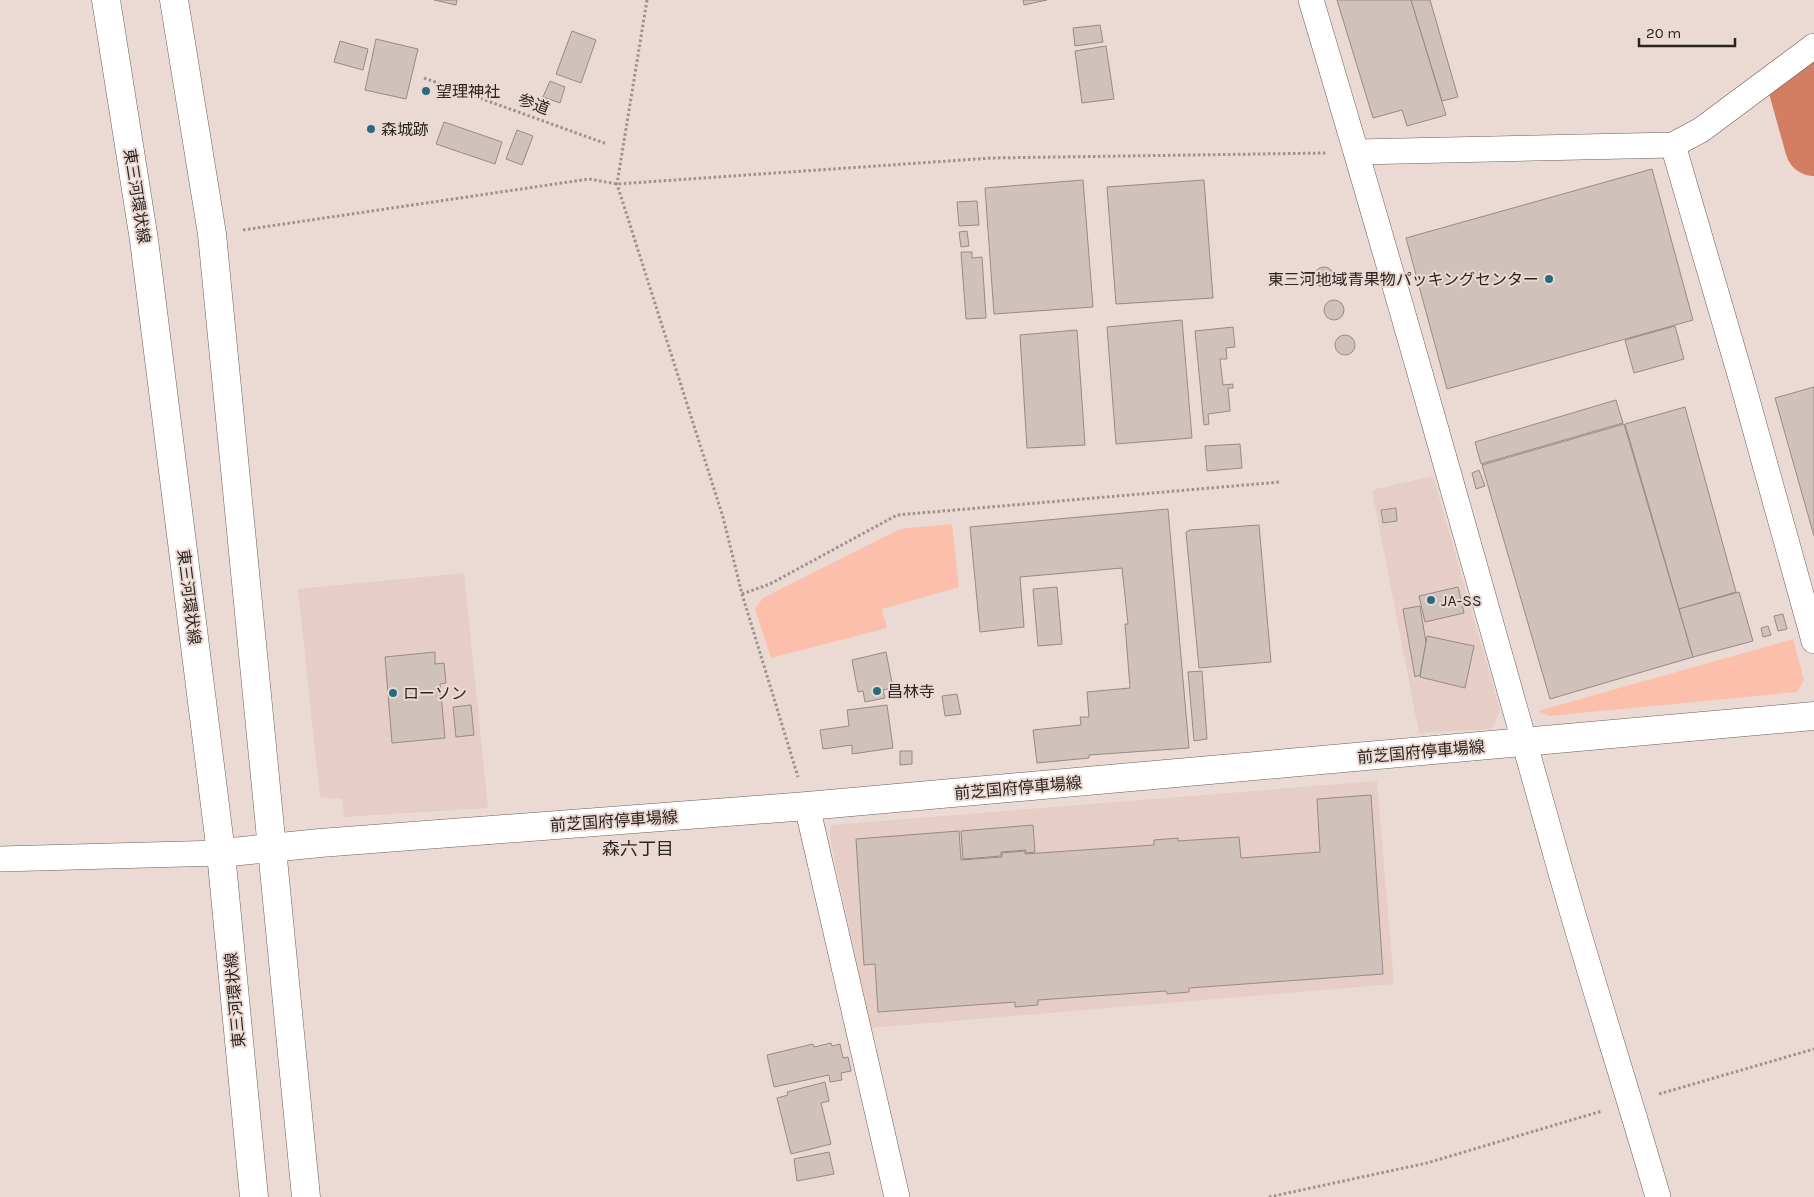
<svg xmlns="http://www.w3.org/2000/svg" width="1814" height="1197" font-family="Karla,'Noto Sans JP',sans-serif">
  <rect width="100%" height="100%" fill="#ebdad4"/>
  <g fill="#e6cdc5">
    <polygon points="1433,476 1500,710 1492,729 1419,733 1372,490"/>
    <polygon points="464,573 488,808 344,817 342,799 320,797 298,589"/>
    <polygon points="1377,781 1394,984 870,1028 830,837 831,825"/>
  </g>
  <g fill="#fbbfab">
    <polygon points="952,524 959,587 882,609 887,628 771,658 755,609 763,598 900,529"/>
    <polygon points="1793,639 1804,680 1797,692 1549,716 1538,711"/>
  </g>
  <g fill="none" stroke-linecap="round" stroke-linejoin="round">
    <polyline stroke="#d37e62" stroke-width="58" points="1797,86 1814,147"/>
  </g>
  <g fill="#d1c1bb" stroke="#998984">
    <polygon points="434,0 457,0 456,5"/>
    <polygon points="1023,0 1047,0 1024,5"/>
    <polygon points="1337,0 1411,0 1446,115 1407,126 1402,110 1373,118"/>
    <polygon points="1411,0 1430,0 1458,97 1442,101"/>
    <polygon points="1100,25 1103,42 1075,46 1073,28"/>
    <polygon points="572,31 596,40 581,83 556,74"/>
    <polygon points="376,39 418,49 406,99 365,90"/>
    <polygon points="340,41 368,49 363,70 334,62"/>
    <polygon points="1106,46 1114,99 1082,103 1075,51"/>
    <polygon points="550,81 565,87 560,103 543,97"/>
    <polygon points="444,122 502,142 495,164 436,144"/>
    <polygon points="517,130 533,136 522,165 506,159"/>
    <polygon points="1652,169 1693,320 1447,389 1406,238"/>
    <polygon points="1083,180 1093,307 994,314 985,188"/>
    <polygon points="1204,180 1213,298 1116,304 1107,187"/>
    <polygon points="977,201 979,225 959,226 957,202"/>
    <polygon points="967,231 969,246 961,247 959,232"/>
    <polygon points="961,252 972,252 972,258 982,257 986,318 966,319"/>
    <circle cx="1324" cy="277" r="10"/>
    <circle cx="1334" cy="310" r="10"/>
    <polygon points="1182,320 1192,438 1116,444 1107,327"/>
    <polygon points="1675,326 1684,359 1634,373 1625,340"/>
    <polygon points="1233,327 1235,347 1226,348 1227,359 1220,359 1223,385 1233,384 1233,388 1228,388 1230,411 1208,414 1209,424 1204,425 1195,331"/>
    <polygon points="1077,330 1085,445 1027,448 1020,335"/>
    <circle cx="1345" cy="345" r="10"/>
    <polygon points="1814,387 1814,536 1775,398"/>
    <polygon points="1616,400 1623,423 1481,464 1475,442"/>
    <polygon points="1685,407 1736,592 1679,609 1625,424"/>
    <polygon points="1624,424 1693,657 1550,699 1482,465"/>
    <polygon points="1240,444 1242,468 1207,471 1205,446"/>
    <polygon points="1479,470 1485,486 1476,489 1472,473"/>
    <polygon points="1396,508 1397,521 1383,523 1381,510"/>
    <polygon points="1168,509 1189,748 1089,755 1089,758 1037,763 1033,730 1081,725 1080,717 1089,717 1087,692 1130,688 1125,624 1128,624 1122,568 1020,577 1024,627 980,632 970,527"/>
    <polygon points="1259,525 1271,662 1199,668 1186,532 1190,530"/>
    <polygon points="1057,587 1062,644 1038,646 1033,589"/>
    <polygon points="1458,587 1464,613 1425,622 1419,596"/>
    <polygon points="1739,592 1753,641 1693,657 1679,609"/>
    <polygon points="1420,606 1426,643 1420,675 1415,677 1403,609"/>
    <polygon points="1783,614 1787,629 1778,631 1774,616"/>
    <polygon points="1768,626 1771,635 1763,637 1761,628"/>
    <polygon points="1427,636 1474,646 1465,688 1420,677"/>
    <polygon points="435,652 435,664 444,663 446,683 440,684 445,738 392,743 385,657"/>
    <polygon points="886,652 893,688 883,690 885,698 865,702 863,691 858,692 852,660"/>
    <polygon points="1202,671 1207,739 1194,741 1188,672"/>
    <polygon points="957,694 961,714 945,716 942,696"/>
    <polygon points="471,705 474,735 456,737 453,707"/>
    <polygon points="887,705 893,748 852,754 852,745 823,749 820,730 849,726 847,710"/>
    <polygon points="900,751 912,751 912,764 900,765"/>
    <polygon points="1371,795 1383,974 1189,988 1189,992 1167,994 1166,991 1038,1000 1038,1005 1015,1007 1015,1002 878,1012 875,964 864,965 856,839 959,831 961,860 1002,857 1002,853 1025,851 1025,854 1154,845 1154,840 1178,838 1178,841 1239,837 1241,858 1320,852 1317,799"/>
    <polygon points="1033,825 1035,852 1026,853 1026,850 1001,852 1001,856 963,859 961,831"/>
    <polygon points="831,1043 832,1046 840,1044 843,1058 848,1057 851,1071 841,1073 842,1080 830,1082 829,1075 774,1087 767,1055 813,1044 814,1047"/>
    <polygon points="825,1082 829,1101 821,1103 831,1144 791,1154 777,1098 788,1095 787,1092"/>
    <polygon points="829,1152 834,1174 797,1181 794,1159"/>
  </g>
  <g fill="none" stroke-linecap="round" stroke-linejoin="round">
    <g stroke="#6c5e59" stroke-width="26">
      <g id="street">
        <path d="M1311 0C1396 284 1476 570 1556 855 1588 970 1625 1083 1658 1197"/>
        <polyline points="1673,145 1741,378 1814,641"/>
        <polyline points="1357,152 1673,145 1701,130 1814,46"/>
        <polyline points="807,806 897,1197"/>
        <polyline points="0,859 221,853"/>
      </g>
    </g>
    <g stroke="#6c5e59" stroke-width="29">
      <polyline id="secondary" points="221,853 320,843 807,806 1814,716"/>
    </g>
    <g stroke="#6c5e59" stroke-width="29">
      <g id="primary">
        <polyline points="106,0 144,240 221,853 254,1197"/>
        <polyline points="174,0 212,234 306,1197"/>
      </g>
    </g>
    <g stroke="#9e918c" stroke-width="3" stroke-dasharray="2.5 2.5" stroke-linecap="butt">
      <polyline points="647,0 617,184 723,517 742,594 798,777"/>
      <polyline points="424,78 607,144"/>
      <polyline points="243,230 589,179 617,184 991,158 1326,153"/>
      <polyline points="742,594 770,584 897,515 1280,482"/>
      <polyline points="1659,1094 1814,1049"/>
      <polyline points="1269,1197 1427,1163 1602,1111"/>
    </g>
    <use href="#street" stroke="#fff" stroke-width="25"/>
    <use href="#secondary" stroke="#fff" stroke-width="28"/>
    <use href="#primary" stroke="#fff" stroke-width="28"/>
  </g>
  <g fill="#286b7d" stroke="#ebdad4" stroke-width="2">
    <circle cx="426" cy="91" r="5"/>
    <circle cx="371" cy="129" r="5"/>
    <circle cx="1549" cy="279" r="5"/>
    <circle cx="1431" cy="600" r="5"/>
    <circle cx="877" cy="691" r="5"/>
    <circle cx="393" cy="693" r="5"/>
  </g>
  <g text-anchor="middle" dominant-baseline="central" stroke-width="4" stroke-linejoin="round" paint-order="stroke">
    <g font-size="16" fill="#2b2422" stroke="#ebdad4" text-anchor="start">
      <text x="436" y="91">望理神社</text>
      <text x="381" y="129">森城跡</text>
      <text x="1539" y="279" text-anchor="end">東三河地域青果物パッキングセンター</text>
      <text x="1441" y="600">JA-SS</text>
      <text x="887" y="691">昌林寺</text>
      <text x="403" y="693">ローソン</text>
    </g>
    <g font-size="16" fill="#2b2422" stroke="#ebdad4">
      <text transform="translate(534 104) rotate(20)">参道</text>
      <text transform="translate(137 196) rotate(81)">東三河環状線</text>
      <text transform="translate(189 597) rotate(83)">東三河環状線</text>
      <text transform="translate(1421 752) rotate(-5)">前芝国府停車場線</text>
      <text transform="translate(1018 788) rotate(-5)">前芝国府停車場線</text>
      <text transform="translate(614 821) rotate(-4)">前芝国府停車場線</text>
      <text transform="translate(235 1000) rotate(-95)">東三河環状線</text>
    </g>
    <g font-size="18" fill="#2b2422" stroke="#ebdad4">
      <text x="638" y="849">森六丁目</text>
    </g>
  </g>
  <path d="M1639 38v8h96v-8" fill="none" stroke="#2b2422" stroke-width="2.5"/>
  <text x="1646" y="38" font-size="15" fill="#2b2422" stroke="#ebdad4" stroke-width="4" paint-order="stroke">20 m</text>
</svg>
